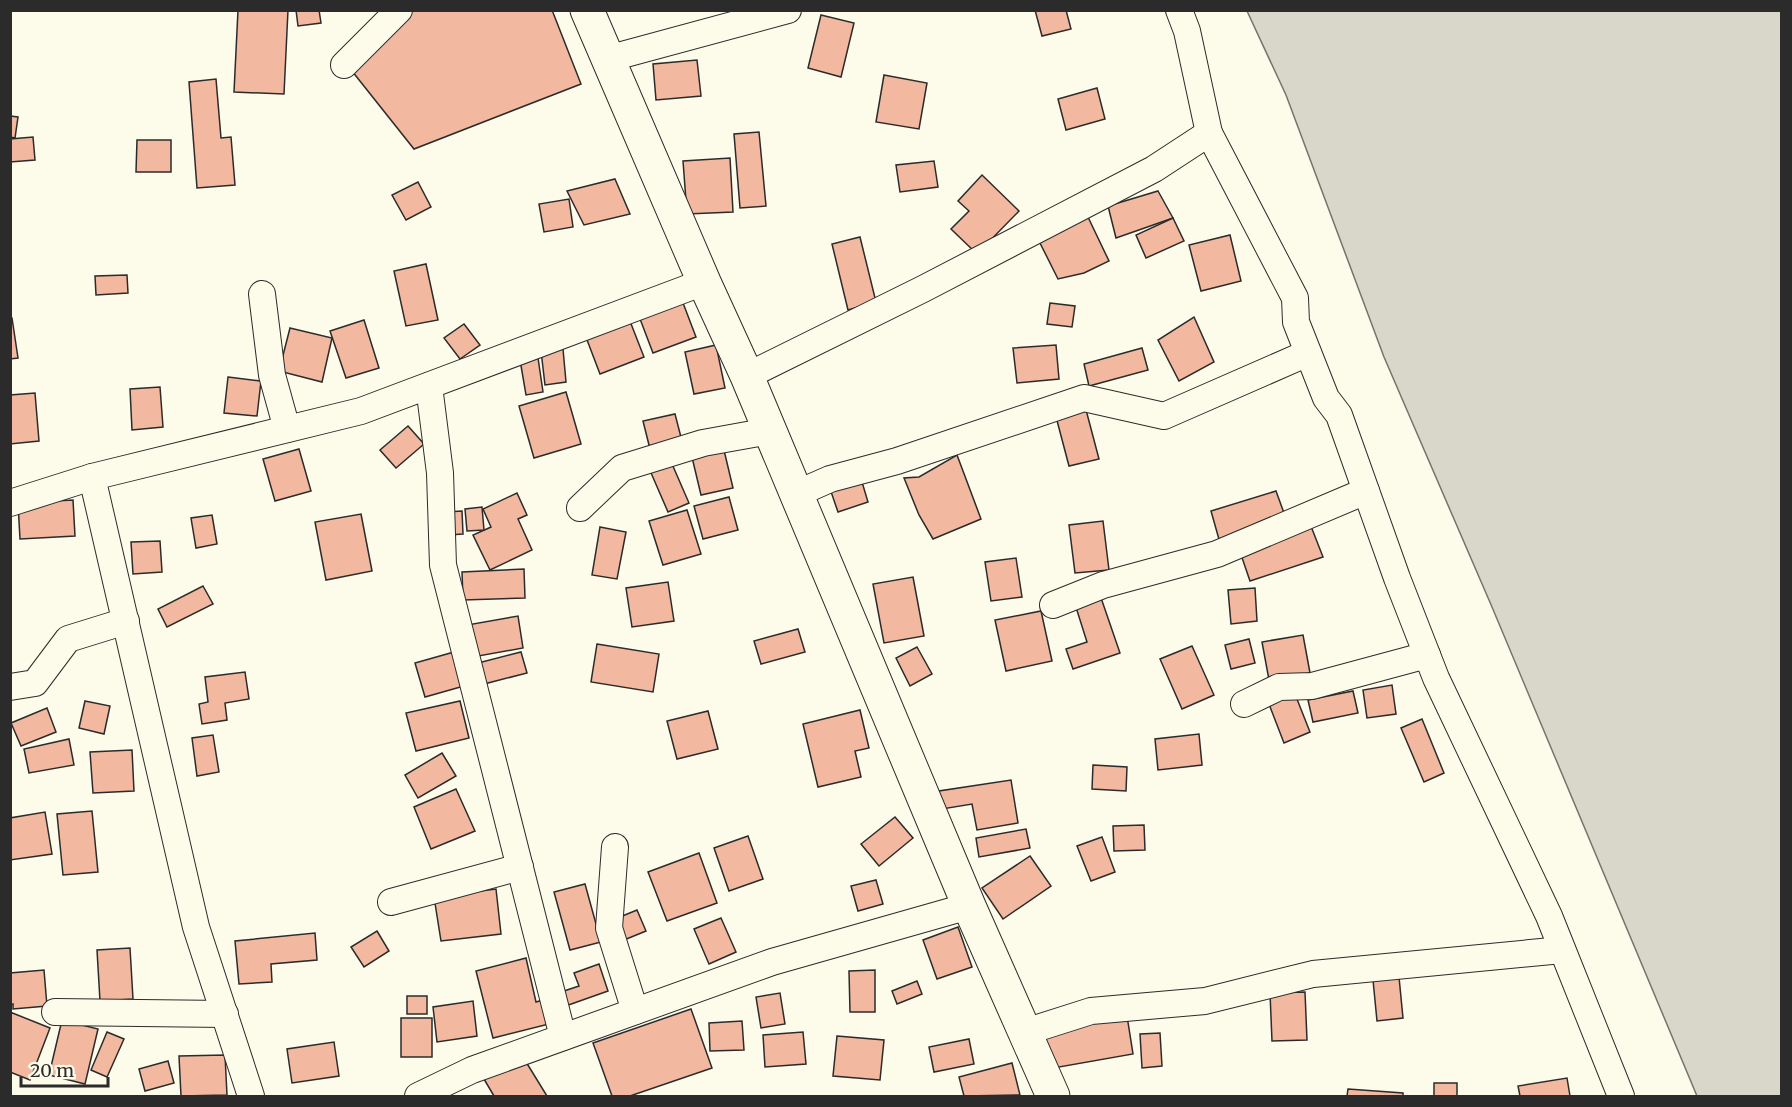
<svg xmlns="http://www.w3.org/2000/svg" width="1792" height="1107" font-family="Merriweather,serif">
  <rect width="100%" height="100%" fill="#fdfbea"/>
  <polygon fill="#d8d7c9" stroke="#74746e" stroke-width="1.5" points="1247,11 1781,11 1781,1096 1697,1096 1492,607 1384,357 1286,95"/>
  <g fill="#f2b8a0" stroke="#2b2b2b" stroke-width="1.5">
    <polygon points="238,10 288,10 284,94 234,92"/>
    <polygon points="296,10 319,10 321,23 298,26"/>
    <polygon points="401,10 552,10 581,84 414,149 348,66"/>
    <polygon points="1035,10 1066,10 1071,29 1042,36"/>
    <polygon points="821,15 854,23 841,77 808,68"/>
    <polygon points="697,60 701,96 656,100 653,64"/>
    <polygon points="884,75 927,83 919,129 876,122"/>
    <polygon points="216,79 221,138 231,137 235,185 197,188 189,82"/>
    <polygon points="1097,88 1105,119 1066,130 1058,99"/>
    <polygon points="10,116 18,117 15,138 10,137"/>
    <polygon points="759,132 766,206 740,208 734,134"/>
    <polygon points="33,137 35,160 10,162 10,139"/>
    <polygon points="137,140 171,140 171,172 136,172"/>
    <polygon points="730,158 733,212 687,214 683,161"/>
    <polygon points="934,161 938,187 900,192 896,165"/>
    <polygon points="982,175 1019,211 977,254 951,229 969,211 958,201"/>
    <polygon points="615,179 630,214 584,225 567,191"/>
    <polygon points="418,182 431,207 406,220 392,195"/>
    <polygon points="1158,191 1173,218 1116,238 1108,206"/>
    <polygon points="569,199 573,227 544,232 539,204"/>
    <polygon points="1087,215 1109,261 1084,273 1058,279 1039,241"/>
    <polygon points="1173,218 1184,241 1146,258 1136,235"/>
    <polygon points="1230,235 1241,281 1201,291 1189,245"/>
    <polygon points="860,237 876,302 848,310 832,244"/>
    <polygon points="426,264 438,320 406,326 394,271"/>
    <polygon points="127,275 128,293 96,295 95,276"/>
    <polygon points="680,295 696,337 653,353 637,311"/>
    <polygon points="1050,303 1075,306 1072,327 1047,324"/>
    <polygon points="628,316 644,357 600,374 584,332"/>
    <polygon points="1194,317 1214,362 1179,381 1158,340"/>
    <polygon points="10,318 12,318 18,358 10,359"/>
    <polygon points="364,320 379,368 346,378 330,331"/>
    <polygon points="464,324 480,345 460,359 444,338"/>
    <polygon points="290,328 332,338 322,382 279,371"/>
    <polygon points="716,345 725,388 694,394 685,352"/>
    <polygon points="1056,345 1059,379 1017,383 1013,348"/>
    <polygon points="1142,348 1148,370 1089,386 1084,364"/>
    <polygon points="563,349 566,382 545,385 541,351"/>
    <polygon points="537,351 543,392 526,395 519,354"/>
    <polygon points="228,377 261,381 257,416 224,413"/>
    <polygon points="160,387 163,427 132,430 130,389"/>
    <polygon points="566,392 581,444 534,458 519,406"/>
    <polygon points="35,393 39,441 10,444 10,395"/>
    <polygon points="1085,406 1099,459 1069,466 1055,413"/>
    <polygon points="675,414 683,445 651,453 643,421"/>
    <polygon points="408,426 424,444 396,468 380,450"/>
    <polygon points="723,446 733,488 701,495 691,453"/>
    <polygon points="299,449 311,491 275,501 263,459"/>
    <polygon points="957,455 981,519 933,539 919,515 904,478 919,477"/>
    <polygon points="669,457 689,503 668,512 648,466"/>
    <polygon points="859,472 868,502 838,512 828,483"/>
    <polygon points="1276,491 1288,524 1222,550 1211,511"/>
    <polygon points="517,493 527,515 518,519 532,550 490,570 473,535 491,527 483,509"/>
    <polygon points="729,497 738,530 703,539 694,506"/>
    <polygon points="73,500 75,536 20,539 18,503"/>
    <polygon points="482,507 484,530 467,531 465,509"/>
    <polygon points="687,510 701,554 663,565 649,521"/>
    <polygon points="462,511 463,534 448,535 446,512"/>
    <polygon points="361,514 372,571 326,580 315,522"/>
    <polygon points="212,515 217,544 196,548 191,518"/>
    <polygon points="1307,516 1323,557 1250,581 1238,546"/>
    <polygon points="1103,521 1109,570 1075,573 1069,525"/>
    <polygon points="600,527 626,532 617,579 592,575"/>
    <polygon points="160,541 162,572 133,574 131,542"/>
    <polygon points="1016,558 1022,597 991,601 985,562"/>
    <polygon points="524,569 525,598 463,600 462,572"/>
    <polygon points="913,577 924,636 884,643 873,584"/>
    <polygon points="668,582 674,621 632,627 626,588"/>
    <polygon points="203,586 213,604 167,627 158,609"/>
    <polygon points="1255,588 1257,621 1231,624 1228,590"/>
    <polygon points="1099,592 1120,653 1073,669 1066,649 1087,642 1074,601"/>
    <polygon points="1041,611 1052,661 1006,671 995,620"/>
    <polygon points="518,616 523,648 473,657 467,625"/>
    <polygon points="798,629 805,652 761,664 754,641"/>
    <polygon points="1303,635 1310,673 1269,680 1262,642"/>
    <polygon points="1249,639 1255,663 1231,669 1225,645"/>
    <polygon points="597,644 659,654 653,692 591,682"/>
    <polygon points="1192,646 1214,695 1182,709 1160,659"/>
    <polygon points="917,647 932,674 910,686 896,658"/>
    <polygon points="454,652 464,686 425,697 415,663"/>
    <polygon points="521,652 527,673 484,684 478,663"/>
    <polygon points="245,672 249,699 225,703 227,720 202,724 199,704 208,702 205,677"/>
    <polygon points="1392,685 1396,714 1367,718 1363,690"/>
    <polygon points="1293,689 1310,732 1284,743 1267,699"/>
    <polygon points="1353,691 1358,713 1313,722 1308,700"/>
    <polygon points="85,701 110,706 104,734 79,728"/>
    <polygon points="460,701 469,738 416,751 406,713"/>
    <polygon points="47,708 56,732 21,746 11,723"/>
    <polygon points="860,710 869,748 855,751 861,777 818,787 803,724"/>
    <polygon points="708,711 718,749 677,759 667,721"/>
    <polygon points="1422,719 1444,773 1424,782 1401,728"/>
    <polygon points="1199,734 1202,765 1158,770 1155,739"/>
    <polygon points="213,735 219,772 197,776 192,738"/>
    <polygon points="69,739 74,765 29,773 24,749"/>
    <polygon points="132,750 134,791 93,793 90,752"/>
    <polygon points="442,753 456,776 418,798 405,775"/>
    <polygon points="1093,765 1127,767 1126,791 1092,789"/>
    <polygon points="1011,780 1018,823 977,830 972,804 942,809 939,791"/>
    <polygon points="456,789 475,831 431,849 414,807"/>
    <polygon points="92,811 98,872 63,875 57,814"/>
    <polygon points="45,812 52,854 10,860 10,818"/>
    <polygon points="895,817 913,838 879,866 861,844"/>
    <polygon points="1144,825 1145,850 1114,851 1113,826"/>
    <polygon points="1026,829 1030,848 979,857 976,838"/>
    <polygon points="748,836 763,879 729,891 714,848"/>
    <polygon points="1102,837 1115,872 1091,881 1077,846"/>
    <polygon points="699,853 717,903 667,921 648,872"/>
    <polygon points="1030,856 1051,886 1003,919 982,888"/>
    <polygon points="876,880 883,904 858,911 851,886"/>
    <polygon points="585,884 601,942 570,950 554,892"/>
    <polygon points="496,889 501,934 441,941 434,897"/>
    <polygon points="637,910 646,931 624,940 615,919"/>
    <polygon points="721,918 736,952 709,964 694,929"/>
    <polygon points="958,927 972,967 937,979 923,940"/>
    <polygon points="377,931 389,951 364,967 351,947"/>
    <polygon points="315,933 317,960 271,964 272,982 239,984 235,941"/>
    <polygon points="130,948 133,999 100,1001 97,950"/>
    <polygon points="526,958 536,1002 543,1000 549,1024 493,1038 476,971"/>
    <polygon points="599,964 608,991 560,1008 555,994 579,986 574,973"/>
    <polygon points="44,970 47,1006 13,1009 13,1004 10,1005 10,973"/>
    <polygon points="875,970 875,1012 850,1012 849,971"/>
    <polygon points="1399,977 1403,1018 1377,1021 1373,980"/>
    <polygon points="917,981 922,994 897,1004 892,991"/>
    <polygon points="1305,992 1307,1040 1272,1041 1270,993"/>
    <polygon points="780,993 785,1024 761,1028 756,997"/>
    <rect x="407" y="996" width="20" height="18"/>
    <polygon points="473,1001 477,1036 437,1042 433,1007"/>
    <polygon points="691,1009 712,1068 630,1096 612,1096 593,1043"/>
    <polygon points="10,1012 50,1028 30,1080 10,1072"/>
    <polygon points="1127,1016 1133,1054 1048,1069 1041,1030"/>
    <rect x="401" y="1018" width="31" height="39"/>
    <polygon points="62,1020 98,1029 85,1084 49,1075"/>
    <polygon points="742,1021 744,1050 710,1051 709,1023"/>
    <polygon points="107,1032 124,1039 107,1077 91,1070"/>
    <polygon points="803,1032 806,1064 765,1067 763,1035"/>
    <polygon points="1160,1033 1162,1066 1142,1068 1140,1034"/>
    <polygon points="837,1036 884,1040 880,1080 833,1076"/>
    <polygon points="969,1039 974,1064 934,1072 929,1047"/>
    <polygon points="334,1042 339,1076 292,1083 287,1049"/>
    <polygon points="225,1055 227,1095 181,1096 179,1056"/>
    <polygon points="523,1057 547,1096 494,1096 481,1074"/>
    <polygon points="168,1061 174,1083 145,1091 139,1069"/>
    <polygon points="1012,1063 1020,1095 964,1096 959,1077"/>
    <polygon points="1567,1078 1570,1096 1520,1096 1518,1086"/>
    <rect x="1434" y="1083" width="23" height="13"/>
    <polygon points="1348,1089 1403,1093 1403,1096 1347,1096"/>
  </g>
  <g fill="none" stroke-linecap="round" stroke-linejoin="round">
    <g stroke="#2b2b2b" stroke-width="28">
      <g id="minor">
        <polyline points="607,59 788,10"/>
        <polyline points="344,65 399,10"/>
        <polyline points="1209,133 1295,298 1296,322 1326,398 1339,415 1397,578 1436,678 1549,916 1621,1096"/>
        <polyline points="262,294 272,375 287,429"/>
        <polyline points="747,376 923,289 1154,169 1209,133 1187,31 1179,10"/>
        <polyline points="429,386 440,473 443,565 563,1037"/>
        <polyline points="796,494 830,479 897,461 1084,398 1164,416 1308,353"/>
        <polyline points="10,503 92,477"/>
        <polyline points="580,508 622,468 703,443 770,431"/>
        <polyline points="1053,605 1103,585 1217,554 1366,491"/>
        <polyline points="10,687 35,683 68,639 126,621"/>
        <polyline points="1244,704 1279,687 1312,686 1427,655"/>
        <polyline points="615,847 609,928 635,1011"/>
        <polyline points="391,902 520,867"/>
        <polyline points="55,1012 225,1014"/>
        <polyline points="1025,1032 1091,1011 1205,1001 1313,974 1562,950"/>
        <polyline points="251,1096 196,927 92,477 361,411 704,282"/>
        <polyline points="418,1096 472,1070 772,962 969,906"/>
      </g>
    </g>
    <g stroke="#2b2b2b" stroke-width="35">
      <polyline id="secondary" points="587,10 704,282 747,376 969,906 1053,1096"/>
    </g>
    <use href="#minor" stroke="#fdfbea" stroke-width="26"/>
    <use href="#secondary" stroke="#fdfbea" stroke-width="33"/>
  </g>
  <rect width="1792" height="1107" fill="none" stroke="#2b2b2b" stroke-width="24"/>
  <path d="M21 1077v9h87v-9" fill="none" stroke="#2b2b2b" stroke-width="3"/>
  <text x="30" y="1077" font-size="18" fill="#2b2b2b" stroke="#fdfbea" stroke-width="4.5" paint-order="stroke">20 m</text>
</svg>
